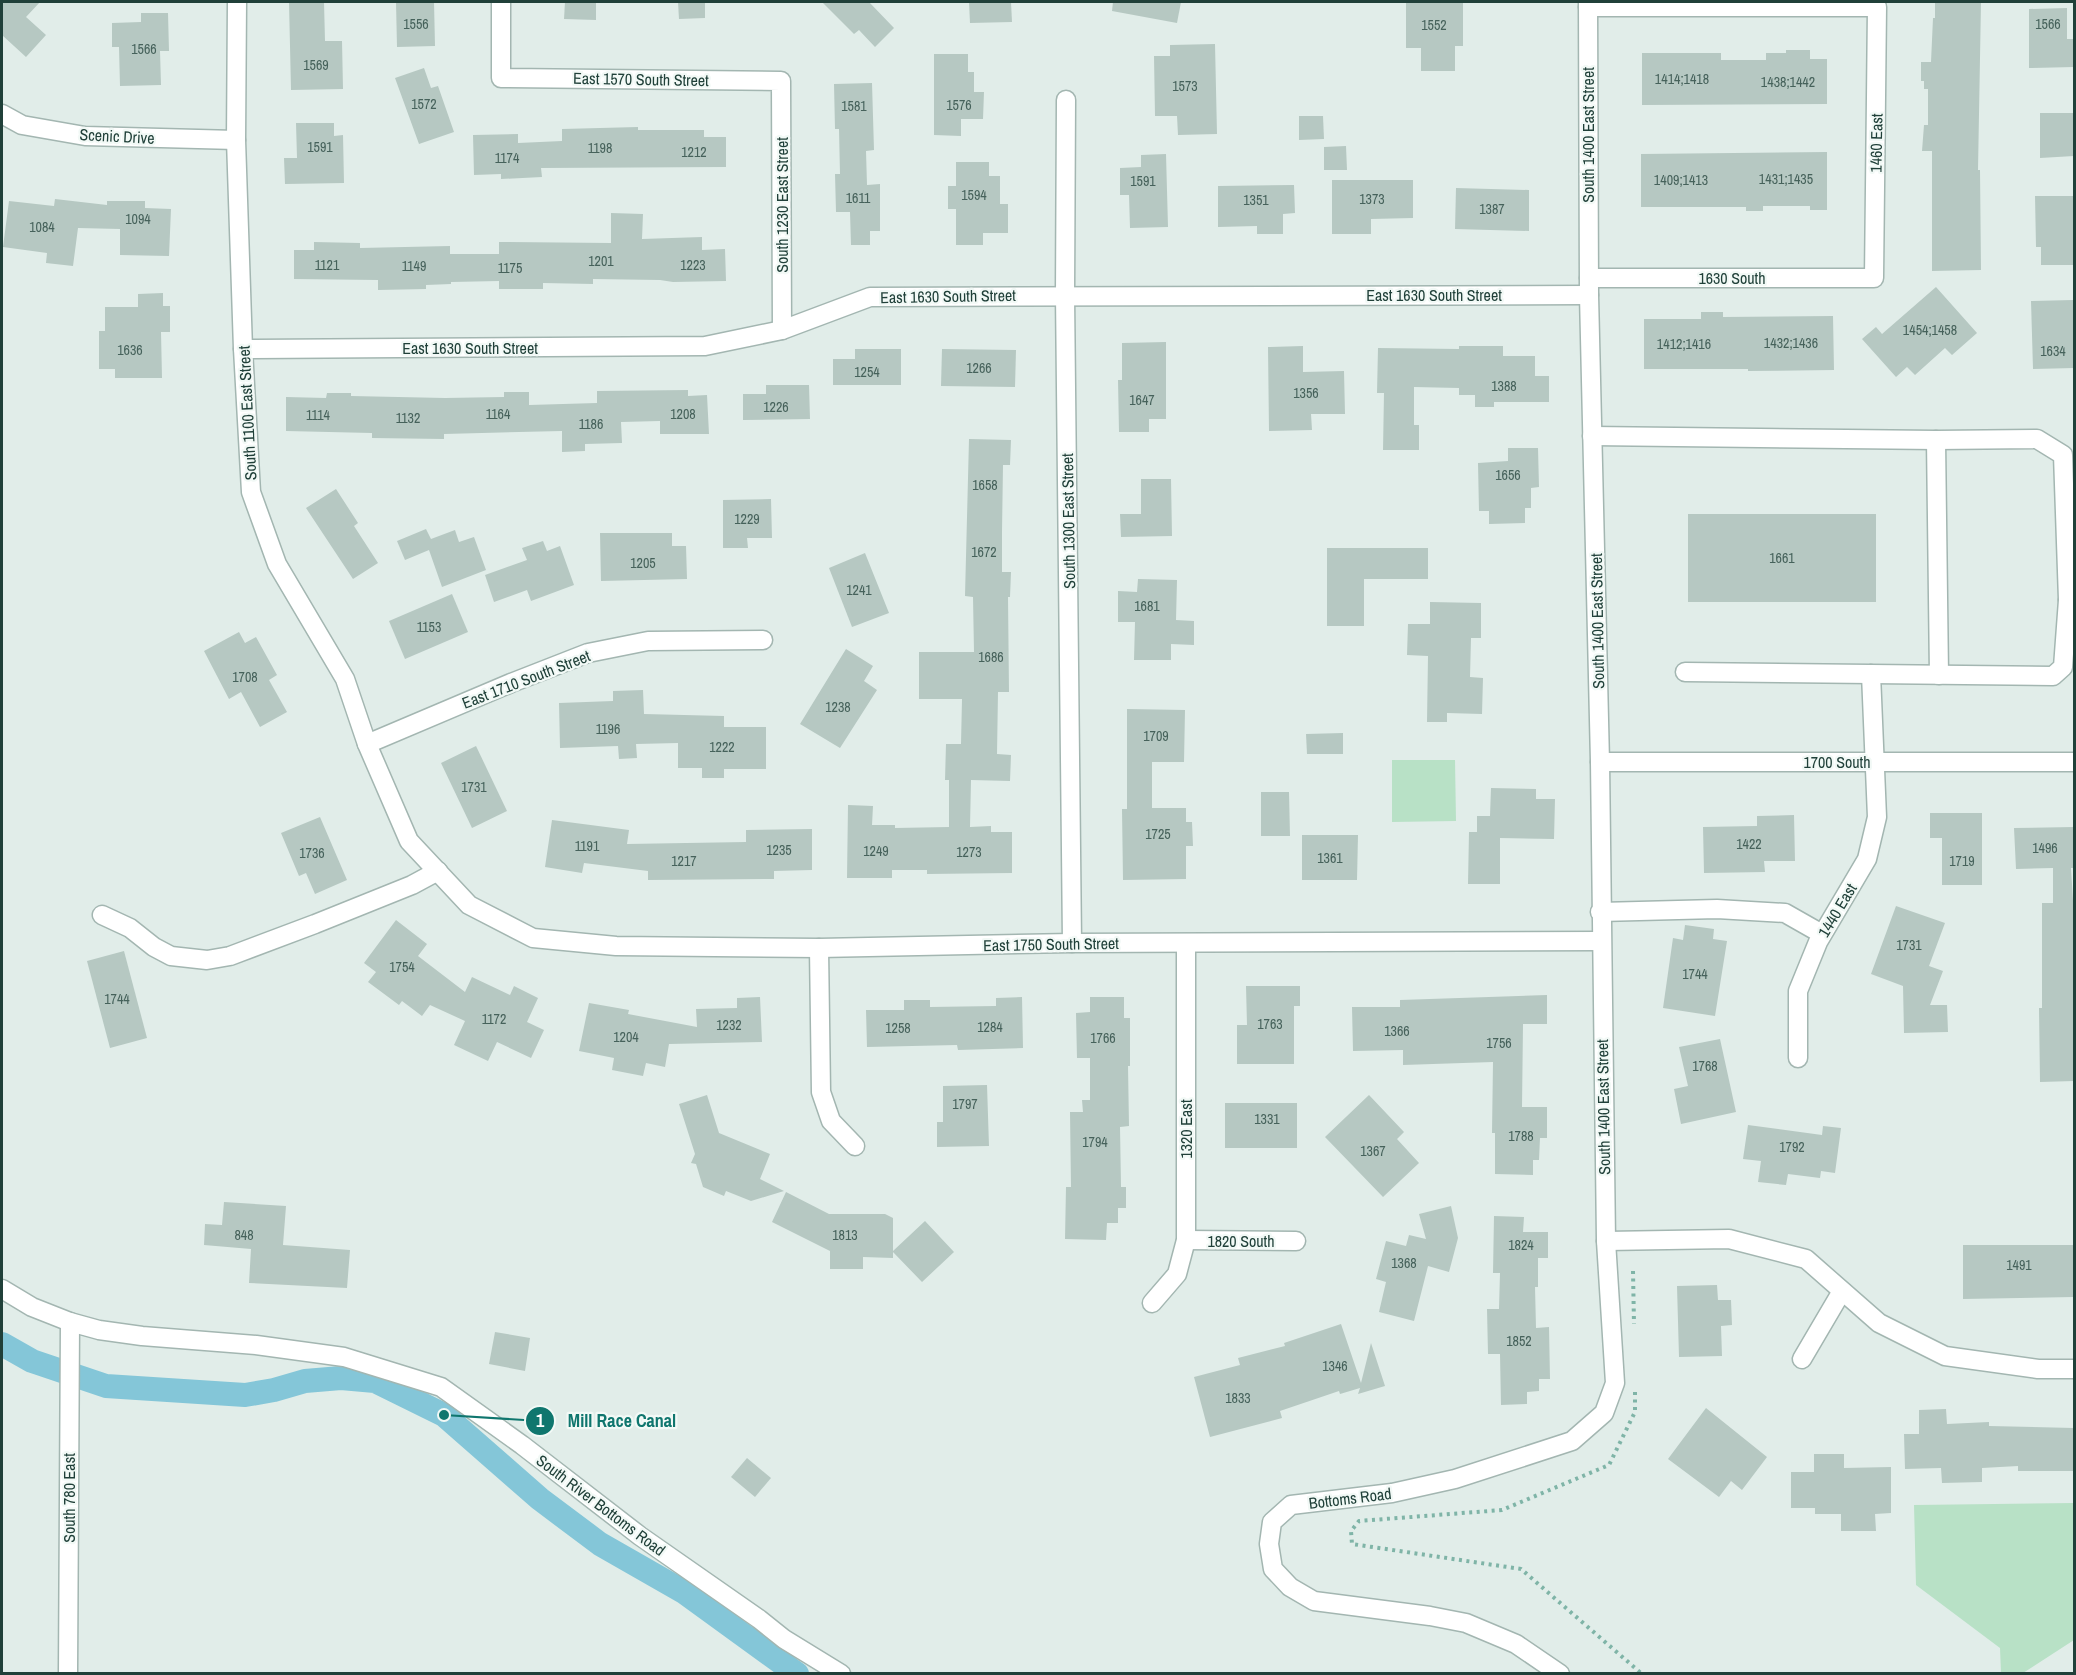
<svg xmlns="http://www.w3.org/2000/svg" width="2076" height="1675" font-family="'Archivo Narrow',sans-serif">
  <rect width="100%" height="100%" fill="#e1ede9"/>
  <g fill="#b8e1c6">
    <polygon points="1392,760 1455,760 1456,821 1392,822"/>
    <polygon points="2074,1503 2074,1640 2023,1673 2001,1673 2000,1648 1916,1585 1914,1505"/>
  </g>
  <g fill="none" stroke-linecap="round" stroke-linejoin="round">
    <polyline stroke="#84c6d8" stroke-width="24" points="2,1344 32,1361 106,1386 245,1395 274,1390 305,1381 341,1378 375,1381 444,1415 540,1499 600,1544 684,1592 797,1674"/>
  </g>
  <g fill="#b6c8c2">
    <polygon points="2,2 40,2 26,17 46,35 26,57 2,35"/>
    <polygon points="289,2 324,2 325,41 342,41 343,89 291,90"/>
    <polygon points="396,2 434,2 435,46 397,47"/>
    <polygon points="565,2 596,2 596,20 564,19"/>
    <polygon points="678,2 705,2 705,18 679,19"/>
    <polygon points="822,2 869,2 894,28 875,47 859,30 854,34"/>
    <polygon points="969,2 1011,2 1012,22 970,23"/>
    <polygon points="1113,2 1181,2 1177,23 1112,11"/>
    <polygon points="1406,2 1463,2 1463,46 1455,46 1455,71 1421,71 1421,48 1406,48"/>
    <polygon points="1935,2 1981,2 1978,170 1980,170 1981,270 1932,271 1932,151 1922,151 1924,125 1928,125 1928,89 1924,89 1924,81 1921,81 1921,62 1931,62 1933,18 1935,18"/>
    <polygon points="2067,8 2067,39 2074,39 2074,67 2029,68 2029,9"/>
    <polygon points="141,13 168,13 169,51 160,51 161,85 120,86 119,47 112,47 112,23 141,22"/>
    <polygon points="1215,44 1217,134 1178,135 1177,116 1155,116 1154,56 1170,56 1170,45"/>
    <polygon points="1786,50 1810,50 1810,59 1827,59 1827,104 1642,105 1642,53 1721,53 1721,60 1766,60 1766,53 1786,53"/>
    <polygon points="934,54 968,54 968,72 974,72 974,92 984,92 983,119 961,119 961,136 934,135"/>
    <polygon points="424,68 431,88 438,86 454,132 419,144 395,78"/>
    <polygon points="872,83 874,150 866,151 867,185 880,184 880,231 870,231 870,245 851,245 850,212 836,212 835,174 840,174 839,129 835,129 834,84"/>
    <polygon points="2040,113 2074,113 2074,156 2040,158"/>
    <polygon points="1299,116 1323,116 1324,139 1299,140"/>
    <polygon points="296,123 334,123 334,136 343,135 344,183 285,184 284,158 297,158"/>
    <polygon points="638,127 638,130 704,130 704,137 726,137 726,167 541,168 542,177 501,179 501,174 474,175 473,135 518,134 518,143 562,141 562,129"/>
    <polygon points="1346,146 1347,170 1324,170 1324,147"/>
    <polygon points="1827,152 1827,210 1810,210 1810,206 1763,206 1763,211 1746,211 1746,207 1641,207 1641,154"/>
    <polygon points="1166,154 1168,227 1130,228 1129,195 1120,195 1120,168 1141,167 1141,155"/>
    <polygon points="956,162 989,162 989,176 1000,176 1000,204 1008,204 1008,233 983,233 983,245 956,245 956,209 948,209 948,186 956,186"/>
    <polygon points="1332,180 1413,180 1413,218 1371,219 1371,234 1332,234"/>
    <polygon points="1294,185 1295,213 1283,214 1283,234 1257,234 1257,226 1218,227 1218,186"/>
    <polygon points="1456,188 1529,190 1529,231 1455,229"/>
    <polygon points="2035,196 2073,196 2074,265 2041,265 2041,247 2036,247"/>
    <polygon points="55,199 107,205 107,201 145,201 145,208 171,209 169,256 120,255 120,229 78,228 73,266 46,263 47,253 3,247 9,201 54,206"/>
    <polygon points="611,213 643,214 642,239 702,237 702,250 725,249 726,281 673,282 660,280 593,279 593,284 543,283 543,289 499,289 499,281 451,282 451,284 426,285 426,289 378,290 378,280 294,279 294,250 314,250 314,242 360,243 360,248 450,246 450,254 499,254 499,242 611,243"/>
    <polygon points="1936,287 1977,333 1952,355 1945,348 1915,375 1907,367 1896,377 1862,339 1876,327 1882,334"/>
    <polygon points="163,293 163,306 170,306 170,332 161,332 162,378 115,378 115,369 99,369 99,331 105,331 105,307 138,307 138,294"/>
    <polygon points="2073,300 2074,368 2033,369 2031,301"/>
    <polygon points="1701,312 1723,312 1723,317 1833,316 1834,370 1748,371 1748,369 1644,369 1644,319 1701,319"/>
    <polygon points="1166,342 1166,419 1149,419 1149,432 1119,432 1118,380 1122,380 1122,343"/>
    <polygon points="1303,346 1303,372 1344,371 1345,414 1311,414 1312,430 1269,431 1268,347"/>
    <polygon points="1459,346 1503,346 1503,356 1535,356 1535,376 1549,376 1549,402 1494,402 1494,407 1475,407 1475,395 1459,395 1459,388 1414,387 1414,425 1419,425 1419,450 1383,450 1384,393 1377,393 1378,348 1459,349"/>
    <polygon points="855,349 901,349 901,385 833,385 833,359 855,359"/>
    <polygon points="942,349 1016,350 1015,387 941,386"/>
    <polygon points="766,385 809,385 810,419 743,420 743,394 766,394"/>
    <polygon points="688,390 688,396 707,395 709,434 660,434 660,421 621,422 622,443 585,444 585,451 562,452 562,431 444,434 444,439 372,438 372,433 286,431 286,397 326,398 327,393 351,393 351,396 445,398 504,397 504,392 529,392 529,405 597,403 597,391"/>
    <polygon points="969,439 1011,440 1010,465 1003,465 1002,532 1002,572 1011,572 1010,597 1008,597 1009,692 998,692 997,754 1011,755 1010,781 971,780 970,827 991,826 991,832 1012,832 1012,873 927,874 927,870 892,870 892,878 847,878 848,805 873,806 872,825 895,825 895,828 949,827 949,780 945,780 946,744 961,744 962,699 919,699 919,652 974,652 973,597 965,596"/>
    <polygon points="1508,448 1538,448 1539,487 1531,488 1531,508 1525,508 1525,523 1489,524 1489,511 1479,511 1478,463 1508,461"/>
    <polygon points="1141,479 1171,479 1172,536 1121,537 1120,514 1141,514"/>
    <polygon points="336,489 358,523 354,526 378,563 353,579 306,508"/>
    <polygon points="771,499 772,538 747,538 748,548 723,548 723,500"/>
    <rect x="1688" y="514" width="188" height="88"/>
    <polygon points="426,529 431,539 455,530 459,542 474,537 486,570 442,587 429,550 405,560 397,541"/>
    <polygon points="600,533 672,533 672,546 686,546 687,579 601,581"/>
    <polygon points="543,541 547,551 560,546 574,585 531,601 527,590 494,602 485,575 527,560 522,548"/>
    <polygon points="1327,548 1428,548 1428,579 1364,579 1364,626 1327,626"/>
    <polygon points="865,553 889,613 852,627 829,568"/>
    <polygon points="1138,579 1177,580 1176,620 1194,621 1194,645 1171,644 1171,660 1134,660 1135,622 1118,622 1118,591 1137,592"/>
    <polygon points="452,594 468,632 405,659 389,621"/>
    <polygon points="1430,602 1481,603 1481,638 1471,638 1470,677 1483,678 1482,714 1447,713 1447,722 1427,722 1428,656 1407,655 1408,624 1430,624"/>
    <polygon points="239,632 245,643 256,637 277,675 269,680 287,712 260,727 241,692 229,699 204,651"/>
    <polygon points="846,649 873,666 864,681 877,690 840,748 800,724"/>
    <polygon points="643,690 644,714 724,716 724,727 766,727 766,769 724,769 724,778 702,778 702,768 678,768 678,743 636,744 637,758 619,759 618,746 560,748 559,703 613,701 613,691"/>
    <polygon points="1127,709 1185,710 1184,762 1152,762 1152,808 1186,808 1186,822 1192,822 1193,846 1186,846 1186,879 1123,880 1122,809 1127,809"/>
    <polygon points="1343,733 1343,754 1307,754 1306,734"/>
    <polygon points="476,746 507,811 472,828 441,763"/>
    <polygon points="1491,788 1536,789 1536,799 1555,799 1554,839 1500,838 1500,884 1468,884 1469,832 1477,832 1477,816 1490,816"/>
    <polygon points="1261,792 1289,792 1290,836 1261,836"/>
    <polygon points="1930,813 1982,813 1982,885 1942,885 1942,838 1930,838"/>
    <polygon points="1794,815 1795,861 1764,861 1765,872 1704,873 1703,827 1757,826 1757,816"/>
    <polygon points="320,817 347,880 315,894 306,873 299,876 281,833"/>
    <polygon points="552,820 629,830 627,844 746,842 746,830 812,829 812,870 774,871 774,879 648,880 648,871 584,863 582,873 545,867"/>
    <polygon points="2074,827 2074,868 2071,868 2074,917 2074,1081 2040,1082 2039,1008 2042,1008 2042,903 2053,903 2053,868 2016,869 2014,828"/>
    <polygon points="1302,835 1358,835 1357,880 1302,880"/>
    <polygon points="1896,906 1945,923 1929,966 1943,971 1930,1005 1947,1005 1948,1032 1904,1033 1903,986 1871,974"/>
    <polygon points="396,920 427,944 418,956 465,992 472,977 510,995 514,986 538,998 527,1022 544,1030 531,1058 497,1042 488,1061 454,1045 465,1021 430,1005 422,1016 402,1001 399,1005 368,982 376,972 364,963"/>
    <polygon points="1685,925 1714,929 1713,939 1727,941 1715,1016 1663,1008 1673,938 1683,940"/>
    <polygon points="124,951 147,1038 110,1048 87,961"/>
    <polygon points="1246,986 1300,986 1300,1006 1294,1006 1294,1064 1237,1064 1237,1025 1247,1025"/>
    <polygon points="1547,995 1547,1024 1523,1024 1522,1107 1547,1107 1547,1138 1540,1138 1539,1160 1533,1160 1533,1175 1495,1174 1495,1133 1492,1133 1493,1062 1403,1065 1403,1050 1353,1051 1352,1007 1400,1007 1400,1000"/>
    <polygon points="760,997 762,1042 669,1044 665,1067 646,1063 643,1076 612,1070 614,1058 579,1051 589,1003 629,1010 628,1014 697,1027 696,1009 737,1008 737,998"/>
    <polygon points="1022,997 1023,1048 958,1050 957,1045 867,1047 866,1010 904,1010 904,1000 930,1000 930,1007 996,1006 996,998"/>
    <polygon points="1090,997 1124,997 1124,1018 1130,1018 1130,1066 1128,1066 1129,1126 1120,1127 1121,1187 1126,1187 1126,1208 1118,1208 1118,1223 1107,1223 1106,1240 1065,1239 1066,1187 1071,1187 1070,1112 1083,1112 1082,1100 1090,1100 1090,1058 1077,1058 1076,1013 1090,1012"/>
    <polygon points="1720,1039 1736,1112 1681,1124 1674,1089 1688,1086 1679,1047"/>
    <polygon points="987,1085 989,1146 937,1147 937,1122 943,1122 943,1086"/>
    <polygon points="707,1095 719,1133 770,1154 760,1179 784,1191 751,1201 726,1191 724,1196 703,1187 696,1164 691,1163 695,1154 679,1104"/>
    <polygon points="1369,1095 1404,1132 1397,1139 1419,1163 1383,1197 1325,1137"/>
    <rect x="1225" y="1103" width="72" height="45"/>
    <polygon points="1748,1125 1822,1135 1823,1126 1841,1128 1835,1173 1821,1171 1820,1178 1788,1174 1786,1185 1758,1182 1761,1161 1743,1159"/>
    <polygon points="786,1192 829,1214 885,1214 893,1218 893,1251 925,1221 954,1252 922,1282 893,1252 893,1258 863,1257 863,1269 830,1269 830,1251 772,1222"/>
    <polygon points="224,1202 286,1206 283,1245 350,1250 347,1288 249,1283 251,1249 204,1245 205,1224 222,1225"/>
    <polygon points="1451,1206 1458,1238 1449,1272 1428,1266 1414,1321 1379,1312 1386,1282 1376,1279 1386,1241 1406,1246 1409,1235 1426,1239 1419,1214"/>
    <polygon points="1494,1216 1524,1217 1523,1232 1548,1232 1548,1258 1538,1258 1538,1287 1535,1287 1536,1328 1549,1327 1550,1379 1539,1379 1539,1391 1527,1392 1527,1404 1501,1405 1500,1354 1488,1354 1487,1309 1499,1309 1500,1273 1493,1273"/>
    <polygon points="1963,1245 2074,1245 2074,1297 1963,1299"/>
    <polygon points="1717,1285 1718,1300 1731,1300 1732,1325 1721,1326 1722,1356 1679,1357 1677,1286"/>
    <polygon points="1341,1324 1361,1383 1371,1343 1385,1386 1358,1394 1360,1388 1340,1394 1339,1391 1280,1411 1282,1418 1210,1437 1194,1377 1240,1365 1238,1358 1285,1346 1284,1343"/>
    <polygon points="495,1332 530,1338 525,1371 489,1364"/>
    <polygon points="1706,1408 1767,1457 1742,1490 1731,1481 1719,1497 1668,1459"/>
    <polygon points="1946,1409 1947,1424 1989,1422 1989,1426 2074,1428 2074,1471 2018,1471 2018,1466 1982,1468 1982,1482 1942,1483 1941,1468 1905,1469 1904,1434 1919,1434 1919,1410"/>
    <polygon points="1814,1454 1844,1454 1844,1468 1891,1467 1891,1513 1875,1514 1876,1531 1841,1531 1841,1514 1815,1514 1815,1508 1791,1508 1791,1472 1814,1472"/>
    <polygon points="747,1458 771,1478 755,1497 731,1477"/>
  </g>
  <g fill="none" stroke-linecap="round" stroke-linejoin="round">
    <g stroke="#a3b6b1" stroke-width="21">
      <g id="minor">
        <polyline points="237,2 236,140 243,349 251,492 277,564 345,679 367,744 409,841 469,905 533,938 616,946 819,948 1072,943 1601,941"/>
        <polyline points="501,2 501,78 781,81 782,330"/>
        <polyline points="1588,7 1877,7 1874,278 1589,278"/>
        <polyline points="1066,100 1065,295 1072,943"/>
        <polyline points="2,114 22,125 85,136 236,140"/>
        <polyline points="243,349 705,346 782,330 870,297 1589,295"/>
        <polyline points="1592,436 1936,440 2037,439 2063,455 2068,600 2074,600"/>
        <polyline points="1936,440 1939,675"/>
        <polyline points="1685,672 2053,676 2063,667 2068,600"/>
        <polyline points="367,744 511,683 588,653 648,641 763,640"/>
        <polyline points="1600,762 2074,762"/>
        <polyline points="1600,912 1717,909 1785,913 1822,934"/>
        <polyline points="102,915 130,928 154,947 171,956 207,960 230,956 315,924 412,885 438,871"/>
        <polyline points="819,948 821,1092 831,1121 855,1146"/>
        <polyline points="1798,1058 1798,991 1818,942 1867,859 1877,817 1871,674"/>
        <polyline points="1186,1240 1296,1241"/>
        <polyline points="1606,1241 1729,1239 1806,1259 1879,1323 1945,1356 2038,1369 2074,1369"/>
        <polyline points="2,1289 32,1307 70,1322 99,1330 142,1336 256,1345 344,1357 441,1387 522,1445 640,1536 759,1619 784,1639 841,1674"/>
        <polyline points="1152,1303 1177,1274 1186,1240 1186,944"/>
        <polyline points="1802,1359 1842,1291"/>
        <polyline points="68,1674 70,1322"/>
        <polyline points="1560,1674 1516,1644 1466,1623 1430,1616 1314,1601 1290,1587 1273,1569 1269,1544 1272,1522 1291,1505 1392,1493 1455,1479 1572,1441 1604,1413 1615,1383 1606,1241 1600,762 1589,295 1588,2"/>
      </g>
    </g>
    <g stroke="#7fb4a7" stroke-width="4" stroke-dasharray="3 4.5" stroke-linecap="butt">
      <polyline points="1633,1271 1634,1324"/>
      <polyline points="1635,1392 1635,1412 1609,1465 1502,1510 1359,1521 1351,1531 1352,1544 1521,1569 1642,1674"/>
    </g>
    <use href="#minor" stroke="#fff" stroke-width="18"/>
  </g>
  <g text-anchor="middle" dominant-baseline="central" stroke-width="4.5" stroke-linejoin="round" paint-order="stroke">
    <g font-size="14" fill="#46625b">
      <text x="416" y="24">1556</text>
      <text x="2048" y="24">1566</text>
      <text x="1434" y="25">1552</text>
      <text x="144" y="49">1566</text>
      <text x="316" y="65">1569</text>
      <text x="1682" y="79">1414;1418</text>
      <text x="1788" y="82">1438;1442</text>
      <text x="1185" y="86">1573</text>
      <text x="424" y="104">1572</text>
      <text x="959" y="105">1576</text>
      <text x="854" y="106">1581</text>
      <text x="320" y="147">1591</text>
      <text x="600" y="148">1198</text>
      <text x="694" y="152">1212</text>
      <text x="507" y="158">1174</text>
      <text x="1786" y="179">1431;1435</text>
      <text x="1681" y="180">1409;1413</text>
      <text x="1143" y="181">1591</text>
      <text x="974" y="195">1594</text>
      <text x="858" y="198">1611</text>
      <text x="1372" y="199">1373</text>
      <text x="1256" y="200">1351</text>
      <text x="1492" y="209">1387</text>
      <text x="138" y="219">1094</text>
      <text x="42" y="227">1084</text>
      <text x="601" y="261">1201</text>
      <text x="327" y="265">1121</text>
      <text x="693" y="265">1223</text>
      <text x="414" y="266">1149</text>
      <text x="510" y="268">1175</text>
      <text x="1930" y="330">1454;1458</text>
      <text x="1791" y="343">1432;1436</text>
      <text x="1684" y="344">1412;1416</text>
      <text x="130" y="350">1636</text>
      <text x="2053" y="351">1634</text>
      <text x="979" y="368">1266</text>
      <text x="867" y="372">1254</text>
      <text x="1504" y="386">1388</text>
      <text x="1306" y="393">1356</text>
      <text x="1142" y="400">1647</text>
      <text x="776" y="407">1226</text>
      <text x="498" y="414">1164</text>
      <text x="683" y="414">1208</text>
      <text x="318" y="415">1114</text>
      <text x="408" y="418">1132</text>
      <text x="591" y="424">1186</text>
      <text x="1508" y="475">1656</text>
      <text x="985" y="485">1658</text>
      <text x="747" y="519">1229</text>
      <text x="984" y="552">1672</text>
      <text x="1782" y="558">1661</text>
      <text x="643" y="563">1205</text>
      <text x="859" y="590">1241</text>
      <text x="1147" y="606">1681</text>
      <text x="429" y="627">1153</text>
      <text x="991" y="657">1686</text>
      <text x="245" y="677">1708</text>
      <text x="838" y="707">1238</text>
      <text x="608" y="729">1196</text>
      <text x="1156" y="736">1709</text>
      <text x="722" y="747">1222</text>
      <text x="474" y="787">1731</text>
      <text x="1158" y="834">1725</text>
      <text x="1749" y="844">1422</text>
      <text x="587" y="846">1191</text>
      <text x="2045" y="848">1496</text>
      <text x="779" y="850">1235</text>
      <text x="876" y="851">1249</text>
      <text x="969" y="852">1273</text>
      <text x="312" y="853">1736</text>
      <text x="1330" y="858">1361</text>
      <text x="684" y="861">1217</text>
      <text x="1962" y="861">1719</text>
      <text x="1909" y="945">1731</text>
      <text x="402" y="967">1754</text>
      <text x="1695" y="974">1744</text>
      <text x="117" y="999">1744</text>
      <text x="494" y="1019">1172</text>
      <text x="1270" y="1024">1763</text>
      <text x="729" y="1025">1232</text>
      <text x="990" y="1027">1284</text>
      <text x="898" y="1028">1258</text>
      <text x="1397" y="1031">1366</text>
      <text x="626" y="1037">1204</text>
      <text x="1103" y="1038">1766</text>
      <text x="1499" y="1043">1756</text>
      <text x="1705" y="1066">1768</text>
      <text x="965" y="1104">1797</text>
      <text x="1267" y="1119">1331</text>
      <text x="1521" y="1136">1788</text>
      <text x="1095" y="1142">1794</text>
      <text x="1792" y="1147">1792</text>
      <text x="1373" y="1151">1367</text>
      <text x="244" y="1235">848</text>
      <text x="845" y="1235">1813</text>
      <text x="1521" y="1245">1824</text>
      <text x="1404" y="1263">1368</text>
      <text x="2019" y="1265">1491</text>
      <text x="1519" y="1341">1852</text>
      <text x="1335" y="1366">1346</text>
      <text x="1238" y="1398">1833</text>
    </g>
    <g font-size="16" fill="#204039" stroke="#f2f9f6">
      <text transform="translate(641 79) rotate(1)">East 1570 South Street</text>
      <text transform="translate(1588 135) rotate(-90)">South 1400 East Street</text>
      <text transform="translate(117 136) rotate(3)">Scenic Drive</text>
      <text transform="translate(1876 143) rotate(-89)">1460 East</text>
      <text transform="translate(782 205) rotate(-90)">South 1230 East Street</text>
      <text x="1732" y="278">1630 South</text>
      <text x="1434" y="295">East 1630 South Street</text>
      <text transform="translate(948 296) rotate(-1)">East 1630 South Street</text>
      <text x="470" y="348">East 1630 South Street</text>
      <text transform="translate(247 413) rotate(-93)">South 1100 East Street</text>
      <text transform="translate(1068 521) rotate(-91)">South 1300 East Street</text>
      <text transform="translate(1597 621) rotate(-91)">South 1400 East Street</text>
      <text transform="translate(526 679) rotate(-21)">East 1710 South Street</text>
      <text x="1837" y="762">1700 South</text>
      <text transform="translate(1837 910) rotate(-59)">1440 East</text>
      <text transform="translate(1051 944) rotate(-1)">East 1750 South Street</text>
      <text transform="translate(1603 1107) rotate(-91)">South 1400 East Street</text>
      <text transform="translate(1186 1129) rotate(-90)">1320 East</text>
      <text x="1241" y="1241">1820 South</text>
      <text transform="translate(69 1498) rotate(-90)">South 780 East</text>
      <text transform="translate(1350 1498) rotate(-7)">Bottoms Road</text>
      <text transform="translate(601 1505) rotate(37)">South River Bottoms Road</text>
    </g>
  </g>
  <path fill="none" stroke="#0f766e" stroke-width="2" d="M444 1415L540 1421"/>
  <g fill="#0f766e" stroke="#f2f9f6" stroke-width="2">
    <circle cx="444" cy="1415" r="6"/>
    <circle cx="540" cy="1421" r="15"/>
  </g>
  <g font-size="18" text-anchor="middle" font-weight="bold" fill="#fff">
    <text x="540" y="1427">1</text>
  </g>
  <g font-size="18" text-anchor="middle" font-weight="bold" fill="#0f766e" stroke="#f2f9f6" stroke-width="4.5" stroke-linejoin="round" paint-order="stroke">
    <text x="622" y="1427">Mill Race Canal</text>
  </g>
  <rect width="2076" height="1675" fill="none" stroke="#204039" stroke-width="6"/>
</svg>
